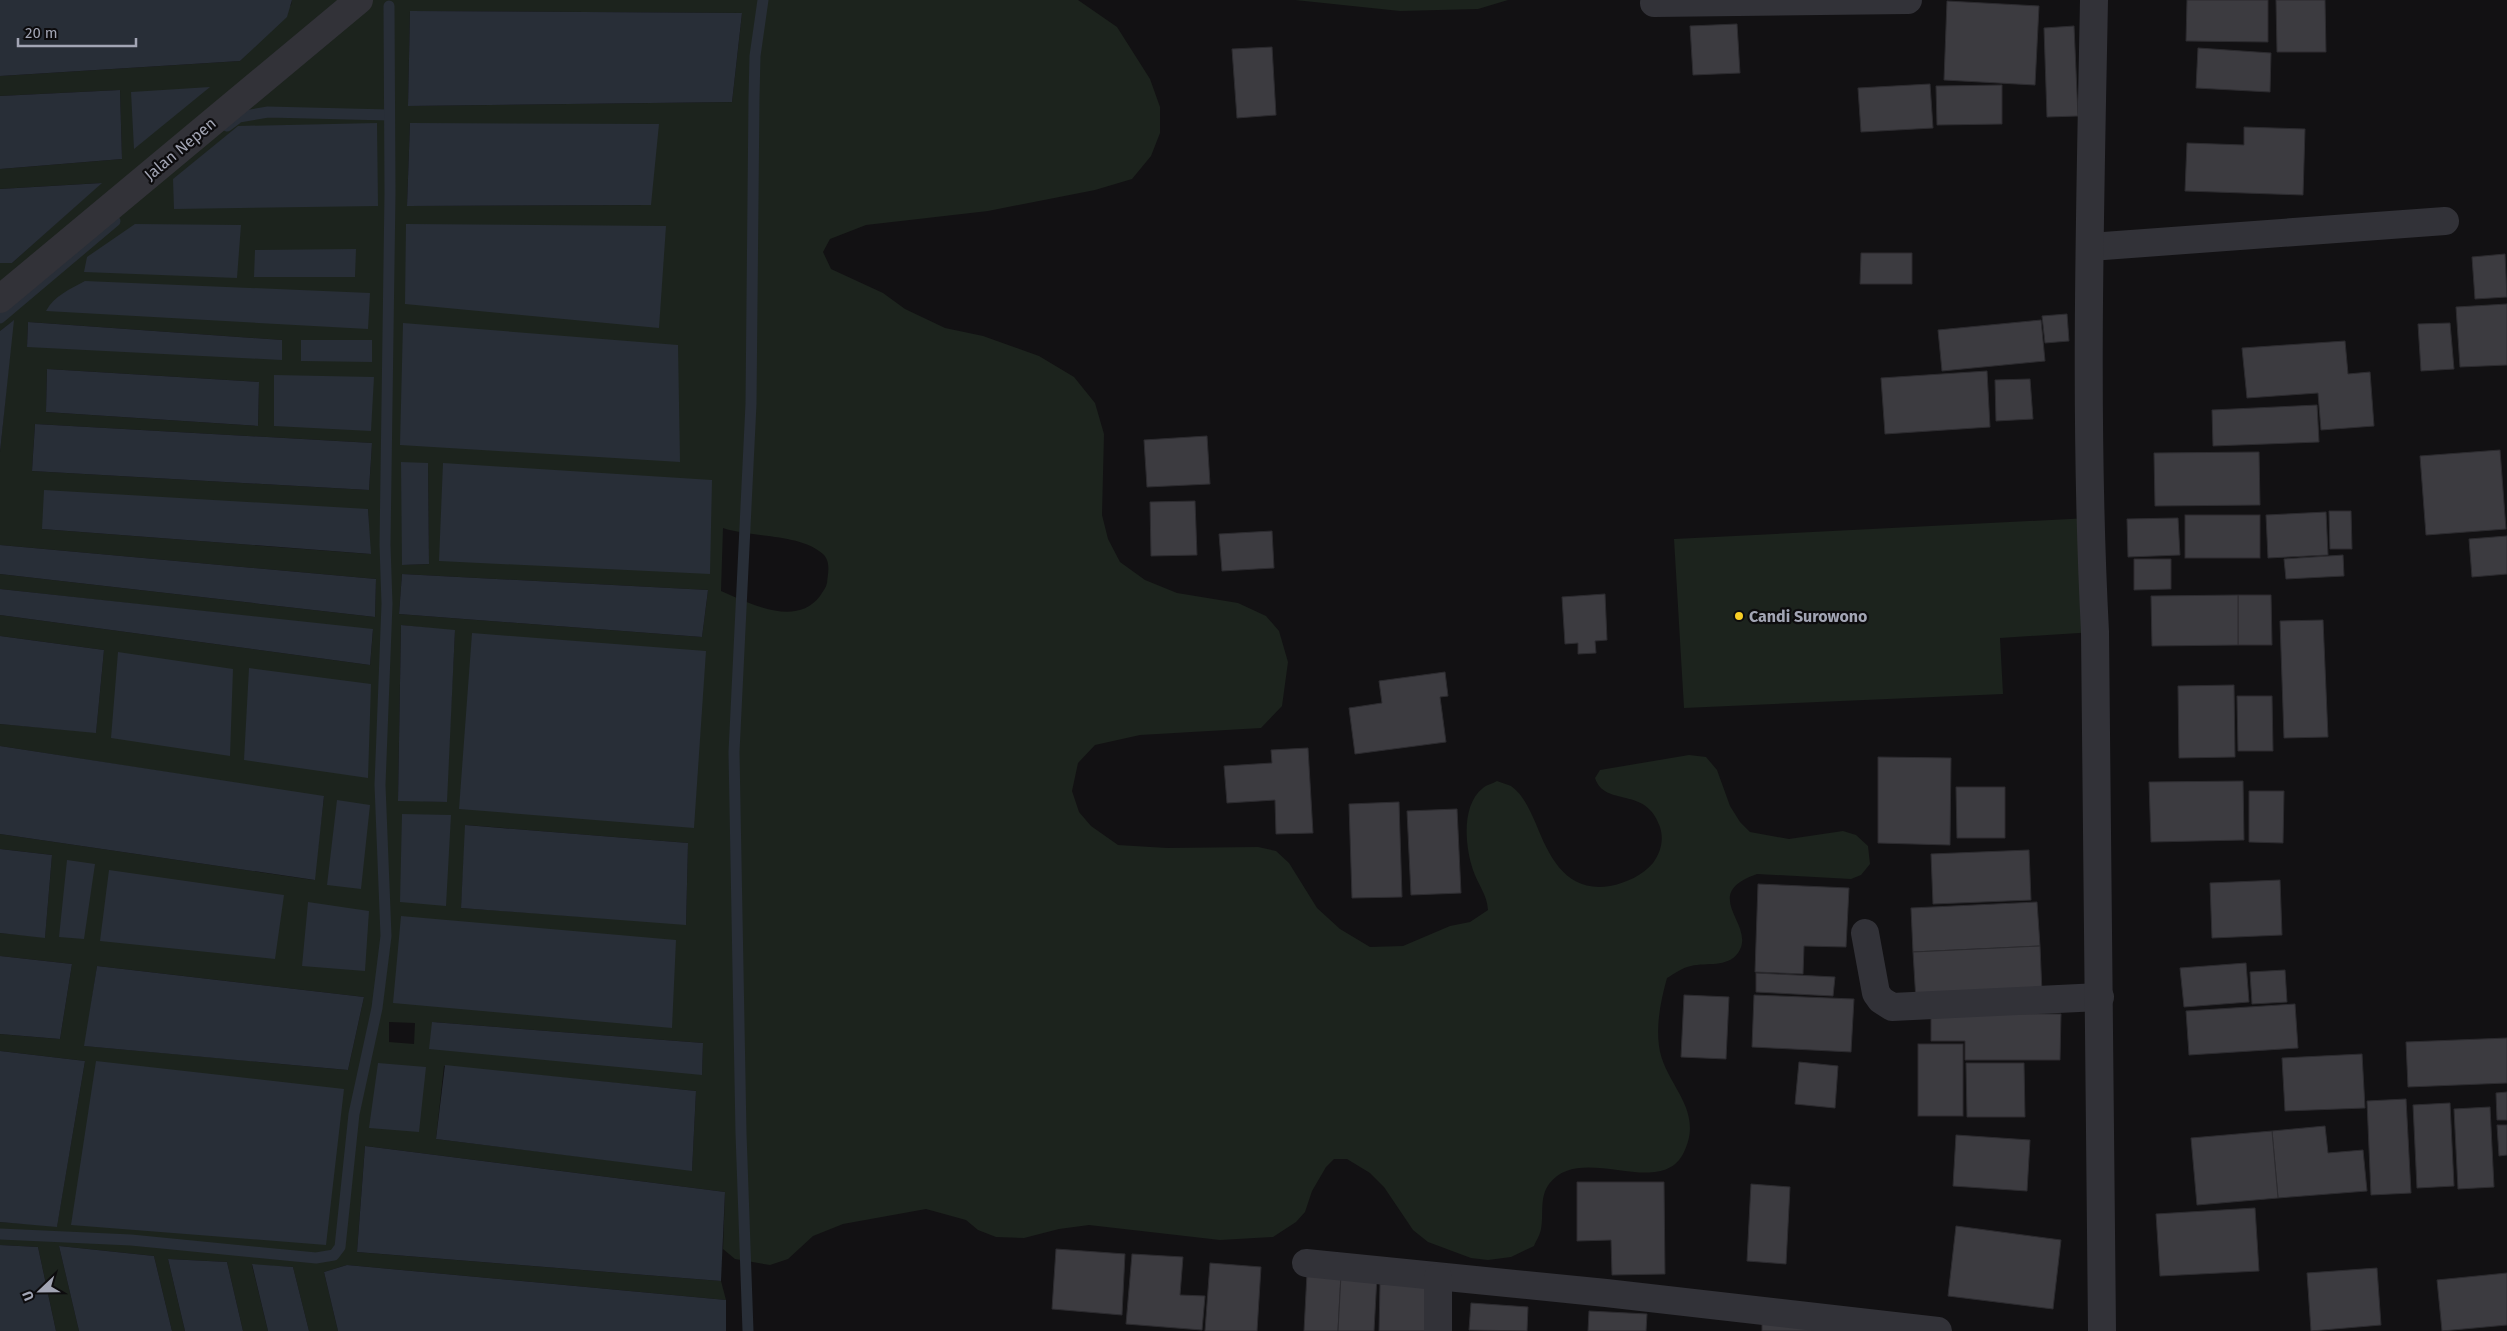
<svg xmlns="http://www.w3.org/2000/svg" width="2507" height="1331" font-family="'Fira Sans',sans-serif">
  <rect width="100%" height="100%" fill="#121113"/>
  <g fill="#1c231d" fill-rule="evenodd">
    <path d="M292 0H1078L1117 27 1150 79 1160 107V133L1151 156 1132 179 1095 190 988 211 866 225 830 239 823 252 831 269 883 293 905 309 945 328 983 336 1039 356 1074 377 1095 403 1104 434 1102 515 1108 539 1120 562 1145 580 1177 593 1238 603 1266 616 1279 631 1288 662 1282 706 1261 728 1140 735 1095 745 1078 763 1072 791 1079 812 1091 826 1118 845 1167 848 1258 847 1276 851 1289 863 1317 908 1340 929 1370 947 1403 946 1450 926 1470 922 1488 910C1487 894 1478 885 1473 870 1465 847 1461 805 1483 788 1486 785 1492 784 1497 781 1501 783 1507 784 1511 786 1524 795 1530 811 1536 824 1550 859 1567 893 1610 886 1626 883 1643 875 1653 863 1661 852 1664 840 1660 827 1646 785 1605 808 1595 778L1600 770 1689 755 1706 757 1717 770 1730 806 1740 822 1750 832 1789 839 1843 831 1856 835 1868 846 1870 864 1861 875 1851 879 1757 874C1697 895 1758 925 1738 953 1727 968 1707 962 1691 966 1683 967 1674 974 1667 978 1661 1000 1656 1023 1659 1046 1664 1085 1705 1108 1684 1152 1661 1201 1581 1141 1549 1184 1539 1198 1544 1214 1541 1229 1540 1235 1536 1241 1534 1246L1511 1257 1488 1260 1471 1258 1428 1242 1413 1230 1384 1187 1370 1173 1347 1159H1334L1326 1167 1312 1191 1305 1212 1296 1222 1273 1237 1220 1240 1089 1225 1059 1229 1024 1238 996 1237 978 1230 966 1220 926 1209 843 1224 813 1236 788 1259 770 1265 735 1259 723 1249 725 1192 365 1146 357 1252 721 1281 726 1300 347 1265 324 1272 338 1331H309L293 1267 252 1265 268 1331H243L227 1262 168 1259 185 1331H172L154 1256 59 1246 79 1331H56L38 1247 0 1245V1222L57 1226 85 1061 0 1051V1034L60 1039 72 964 0 956V933L45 937 52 855 0 849V834L314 880 324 797 0 746V724L96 732 104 650 0 636V615L370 665 373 630 0 589V574L375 617 376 579 0 545V452L13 321 0 331V263H12L101 183 0 189V169L122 159 120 90 0 96V76L240 61 291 5ZM410 11 742 13 732 102 408 106ZM410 123 651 205 407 206ZM28 322 282 340V341L27 347ZM47 369 259 382 258 426 46 412ZM35 424 372 443 369 490 32 471ZM428 464 429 564 402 565ZM368 509 370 554 42 529ZM723 528C752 538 800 533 823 554 831 562 828 572 827 583 826 588 823 591 820 596 796 628 749 603 721 591ZM402 574 708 590 702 637 399 614ZM401 625 455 631 446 802 398 800ZM466 825 688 843 686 924 461 908ZM97 966 364 997 348 1070 85 1046ZM389 1022 415 1023 414 1044 389 1042ZM432 1022 703 1043 702 1074ZM444 1066 696 1091 692 1170 436 1139Z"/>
    <polygon points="1295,0 1508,0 1478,9 1400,11"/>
    <polygon points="2089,518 2095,632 2000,638 2003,694 1684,708 1674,539"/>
  </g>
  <g fill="#282e37">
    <polygon points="0,0 292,0 287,17 240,61 0,76"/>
    <polygon points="410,11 742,13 732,102 408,106"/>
    <polygon points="210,87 134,149 131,92"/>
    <polygon points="120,90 122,159 0,169 0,96"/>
    <polygon points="377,123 378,206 174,209 173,179 238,126"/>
    <polygon points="410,123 659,124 651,205 407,206"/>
    <polygon points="102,183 12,263 0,263 0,189"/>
    <polygon points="135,224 241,225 237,278 84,272 87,257"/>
    <polygon points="406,224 666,226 659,328 405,304"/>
    <polygon points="356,249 355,277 254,277 255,250"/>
    <path d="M85 281 370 293 368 329 46 311C54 296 70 289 85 281Z"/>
    <polygon points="14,320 0,452 0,331"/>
    <polygon points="28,322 282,340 282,360 27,347"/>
    <polygon points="403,323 678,345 680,462 400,445"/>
    <polygon points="301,340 372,340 372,362 301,361"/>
    <polygon points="47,369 259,382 258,426 46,412"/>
    <polygon points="274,375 374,377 371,431 274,426"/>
    <polygon points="35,424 372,443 369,490 32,471"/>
    <polygon points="401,462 428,463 429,564 402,565"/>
    <polygon points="443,463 712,480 710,574 439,561"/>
    <polygon points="44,490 368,509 371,554 42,529"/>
    <polygon points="0,545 376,579 375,617 0,574"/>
    <polygon points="402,574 708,590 702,637 399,614"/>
    <polygon points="0,589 373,629 370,665 0,615"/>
    <polygon points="401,625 455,630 447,802 398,801"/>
    <polygon points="472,633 706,651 694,828 459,809"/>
    <polygon points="0,636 104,650 96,733 0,724"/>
    <polygon points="118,652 233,669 230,756 111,738"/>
    <polygon points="249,668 371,684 368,778 244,760"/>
    <polygon points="0,746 324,796 315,880 0,834"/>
    <polygon points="337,800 370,805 361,889 327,885"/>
    <polygon points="402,814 451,815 446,906 400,902"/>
    <polygon points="465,825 688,843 686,925 461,908"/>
    <polygon points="0,849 52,855 45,938 0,933"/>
    <polygon points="67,860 95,864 84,939 59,937"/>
    <polygon points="109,870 284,895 275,959 100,941"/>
    <polygon points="308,902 369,911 365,971 302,966"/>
    <polygon points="401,916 676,940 672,1028 393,1003"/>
    <polygon points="0,956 72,964 60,1039 0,1034"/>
    <polygon points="97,966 364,997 348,1070 84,1046"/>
    <polygon points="432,1022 703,1043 702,1075 429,1049"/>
    <polygon points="0,1051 85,1061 57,1227 0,1222"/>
    <polygon points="96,1061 344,1089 326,1245 71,1225"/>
    <polygon points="378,1063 426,1067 419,1132 369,1128"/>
    <polygon points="445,1065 696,1091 692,1171 436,1139"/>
    <polygon points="365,1146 725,1192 721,1281 357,1252"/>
    <polygon points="0,1245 38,1247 56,1331 0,1331"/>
    <polygon points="59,1246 154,1256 172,1331 79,1331"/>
    <polygon points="168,1259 227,1262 243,1331 185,1331"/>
    <polygon points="252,1264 293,1267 309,1331 268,1331"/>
    <polygon points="347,1265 726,1300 726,1331 338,1331 324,1272"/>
  </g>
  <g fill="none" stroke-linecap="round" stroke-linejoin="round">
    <g stroke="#282e37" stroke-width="11">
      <polyline points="227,126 239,117 268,112 389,115"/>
      <polyline points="0,318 115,221"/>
      <polyline points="0,1234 131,1240 316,1258 334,1255 340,1247 354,1114 377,1008 386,936 380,785 387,604 385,545 390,193 389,6"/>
      <polyline points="748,1331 741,1133 734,752 751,404 754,97 755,56 763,0"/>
    </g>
  </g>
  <g fill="#3c3b40" stroke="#2c2b2f">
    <polygon points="2187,0 2268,0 2268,42 2186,41"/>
    <polygon points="2276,0 2325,0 2326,52 2277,52"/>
    <polygon points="1947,1 2039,6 2035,85 1944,80"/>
    <polygon points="1737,24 1740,73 1693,75 1690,26"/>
    <polygon points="2074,26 2078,116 2047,117 2044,28"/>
    <polygon points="1272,47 1276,115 1237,118 1232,49"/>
    <polygon points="2198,48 2271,53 2270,92 2196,88"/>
    <polygon points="1930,84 1933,128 1861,132 1858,88"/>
    <polygon points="2002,85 2002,124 1937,125 1936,86"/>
    <polygon points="2244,127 2305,129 2303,195 2185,191 2187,143 2244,145"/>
    <polygon points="1861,253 1912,253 1912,284 1860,284"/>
    <polygon points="2505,254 2507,297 2475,299 2472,257"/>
    <polygon points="2507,304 2507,365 2460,367 2456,307"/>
    <polygon points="2067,314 2069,341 2045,343 2042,316"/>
    <polygon points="2041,320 2045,361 1942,371 1938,330"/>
    <polygon points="2450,323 2454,369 2421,371 2418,324"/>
    <polygon points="2345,341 2348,374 2370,372 2374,426 2321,430 2318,393 2247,398 2242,348"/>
    <polygon points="1987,371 1990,427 1885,434 1881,378"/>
    <polygon points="2030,379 2033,419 1996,421 1995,380"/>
    <polygon points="2317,405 2319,442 2213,446 2212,410"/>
    <polygon points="1207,436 1210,484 1147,487 1144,440"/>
    <polygon points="2500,450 2506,529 2426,535 2420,456"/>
    <polygon points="2259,452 2260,505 2155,506 2154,453"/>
    <polygon points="1195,501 1197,555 1151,556 1150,502"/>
    <polygon points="2329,511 2351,511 2352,549 2330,549"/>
    <polygon points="2326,512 2328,555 2268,558 2266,515"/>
    <rect x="2185" y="515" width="75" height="43"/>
    <polygon points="2178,518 2180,555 2128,557 2127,519"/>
    <polygon points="1272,531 1274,568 1222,571 1219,534"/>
    <polygon points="2507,536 2507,574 2472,577 2469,539"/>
    <polygon points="2343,555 2344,576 2286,579 2284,559"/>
    <polygon points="2134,559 2171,559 2171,589 2134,590"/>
    <polygon points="1605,594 1607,640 1595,641 1596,653 1578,654 1578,643 1565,644 1562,597"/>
    <polygon points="2238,595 2271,595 2272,645 2238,645"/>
    <polygon points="2238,595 2238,645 2152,646 2151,596"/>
    <polygon points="2323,620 2328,737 2284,738 2280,621"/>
    <polygon points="1445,672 1448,696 1440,697 1446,742 1355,754 1349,708 1382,703 1379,681"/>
    <polygon points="2234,685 2235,757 2179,758 2178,686"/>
    <polygon points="2237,696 2272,696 2273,751 2238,751"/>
    <polygon points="1308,748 1313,833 1276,834 1275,800 1227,803 1224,766 1272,763 1271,750"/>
    <polygon points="1878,757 1951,758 1950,845 1878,843"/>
    <polygon points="2243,781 2244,840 2151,842 2149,782"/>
    <polygon points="1956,787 2005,787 2005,838 1957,838"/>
    <polygon points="2249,791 2284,791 2283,843 2249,842"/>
    <polygon points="1399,802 1402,897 1352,898 1349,804"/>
    <polygon points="1457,809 1461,893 1411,895 1407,811"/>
    <polygon points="2029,850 2031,900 1933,904 1931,854"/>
    <polygon points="2280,880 2282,935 2212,938 2210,883"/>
    <polygon points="1758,884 1849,888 1846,947 1804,946 1803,974 1755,972"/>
    <polygon points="2037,902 2040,946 1913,952 1911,908"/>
    <polygon points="2040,946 2042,993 1916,1001 1913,952"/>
    <polygon points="2246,963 2249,1002 2184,1007 2180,968"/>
    <polygon points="2285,970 2287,1002 2252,1004 2250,972"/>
    <polygon points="1756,973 1835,977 1833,996 1756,992"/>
    <polygon points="1684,995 1729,997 1726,1059 1681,1057"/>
    <polygon points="1754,995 1854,999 1851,1052 1752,1047"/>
    <polygon points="2295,1004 2298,1048 2189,1055 2186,1011"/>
    <polygon points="1931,1013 2061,1014 2060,1060 1965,1060 1965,1041 1931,1041"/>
    <polygon points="2507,1038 2507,1083 2408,1087 2406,1042"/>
    <rect x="1918" y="1044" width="45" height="72"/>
    <polygon points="2362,1054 2365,1108 2285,1111 2282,1058"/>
    <polygon points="1799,1062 1838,1066 1835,1108 1795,1104"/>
    <polygon points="1966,1063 2024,1063 2025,1117 1967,1117"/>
    <polygon points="2507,1092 2507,1120 2497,1120 2496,1093"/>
    <polygon points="2406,1099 2411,1193 2371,1195 2367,1101"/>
    <polygon points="2450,1103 2454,1186 2417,1188 2413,1105"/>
    <polygon points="2490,1107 2494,1187 2458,1189 2454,1109"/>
    <polygon points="2497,1125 2507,1125 2507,1155 2499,1156"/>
    <polygon points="2325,1126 2328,1153 2363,1150 2367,1191 2278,1198 2272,1131"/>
    <polygon points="2272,1131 2278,1198 2197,1205 2191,1138"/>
    <polygon points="1956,1135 2030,1140 2027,1191 1953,1186"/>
    <polygon points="1577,1182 1664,1182 1665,1274 1612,1275 1611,1240 1577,1241"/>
    <polygon points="1751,1184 1790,1187 1786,1264 1747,1261"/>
    <polygon points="2255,1208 2259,1271 2160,1276 2156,1214"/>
    <polygon points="1956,1226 2061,1240 2053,1309 1948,1296"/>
    <polygon points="1056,1249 1125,1254 1122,1315 1052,1309"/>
    <polygon points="1132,1254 1183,1257 1180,1295 1205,1296 1202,1330 1126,1324"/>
    <polygon points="1210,1263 1261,1267 1257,1331 1205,1331"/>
    <polygon points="2377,1268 2381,1325 2311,1331 2307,1273"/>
    <polygon points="1307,1273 1341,1275 1338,1331 1304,1331"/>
    <polygon points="2507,1273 2507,1325 2442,1331 2437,1280"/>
    <polygon points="1341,1275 1377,1276 1374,1331 1338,1331"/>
    <polygon points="1380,1284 1430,1285 1428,1331 1379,1331"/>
    <polygon points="1471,1303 1528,1307 1527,1331 1469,1330"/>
    <polygon points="1589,1311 1647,1314 1646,1331 1588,1331"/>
    <polygon points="1762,1323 1844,1331 1762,1331"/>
  </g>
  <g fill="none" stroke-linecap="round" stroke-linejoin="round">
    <g stroke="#323238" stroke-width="28">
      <polyline points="1654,3 1908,0"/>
      <polyline points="2090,247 2445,221"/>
      <polyline points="0,299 359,0"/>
      <polyline points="1865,933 1876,993 1881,1000 1892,1007 2100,997"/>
      <polyline points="1306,1263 1606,1293 1938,1331"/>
      <polyline points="1438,1331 1438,1277"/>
    </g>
    <path stroke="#323238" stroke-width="28" d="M2094 0C2090 211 2084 422 2095 632L2102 1331"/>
  </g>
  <circle fill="#f8ce25" stroke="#0d0c0e" stroke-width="2" cx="1739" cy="616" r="5"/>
  <g text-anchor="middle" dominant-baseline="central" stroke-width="4.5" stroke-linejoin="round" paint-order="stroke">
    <g font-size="16" fill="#a2a5b4" stroke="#0d0c0e">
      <text transform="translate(180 149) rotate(-40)">Jalan Nepen</text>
    </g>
    <g font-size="16" font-weight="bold" fill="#a2a5b4" stroke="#0d0c0e" text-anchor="start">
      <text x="1749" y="616">Candi Surowono</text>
    </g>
  </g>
  <g transform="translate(40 1291) rotate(248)" stroke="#0d0c0e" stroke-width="4" paint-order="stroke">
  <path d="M0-4L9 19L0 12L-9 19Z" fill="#a2a5b4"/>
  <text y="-8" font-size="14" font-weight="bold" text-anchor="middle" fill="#a2a5b4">U</text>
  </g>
  <path d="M18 38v8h118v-8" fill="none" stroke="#a2a5b4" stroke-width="2.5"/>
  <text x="25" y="38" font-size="15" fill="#a2a5b4" stroke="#0d0c0e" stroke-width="4" paint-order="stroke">20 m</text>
</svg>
